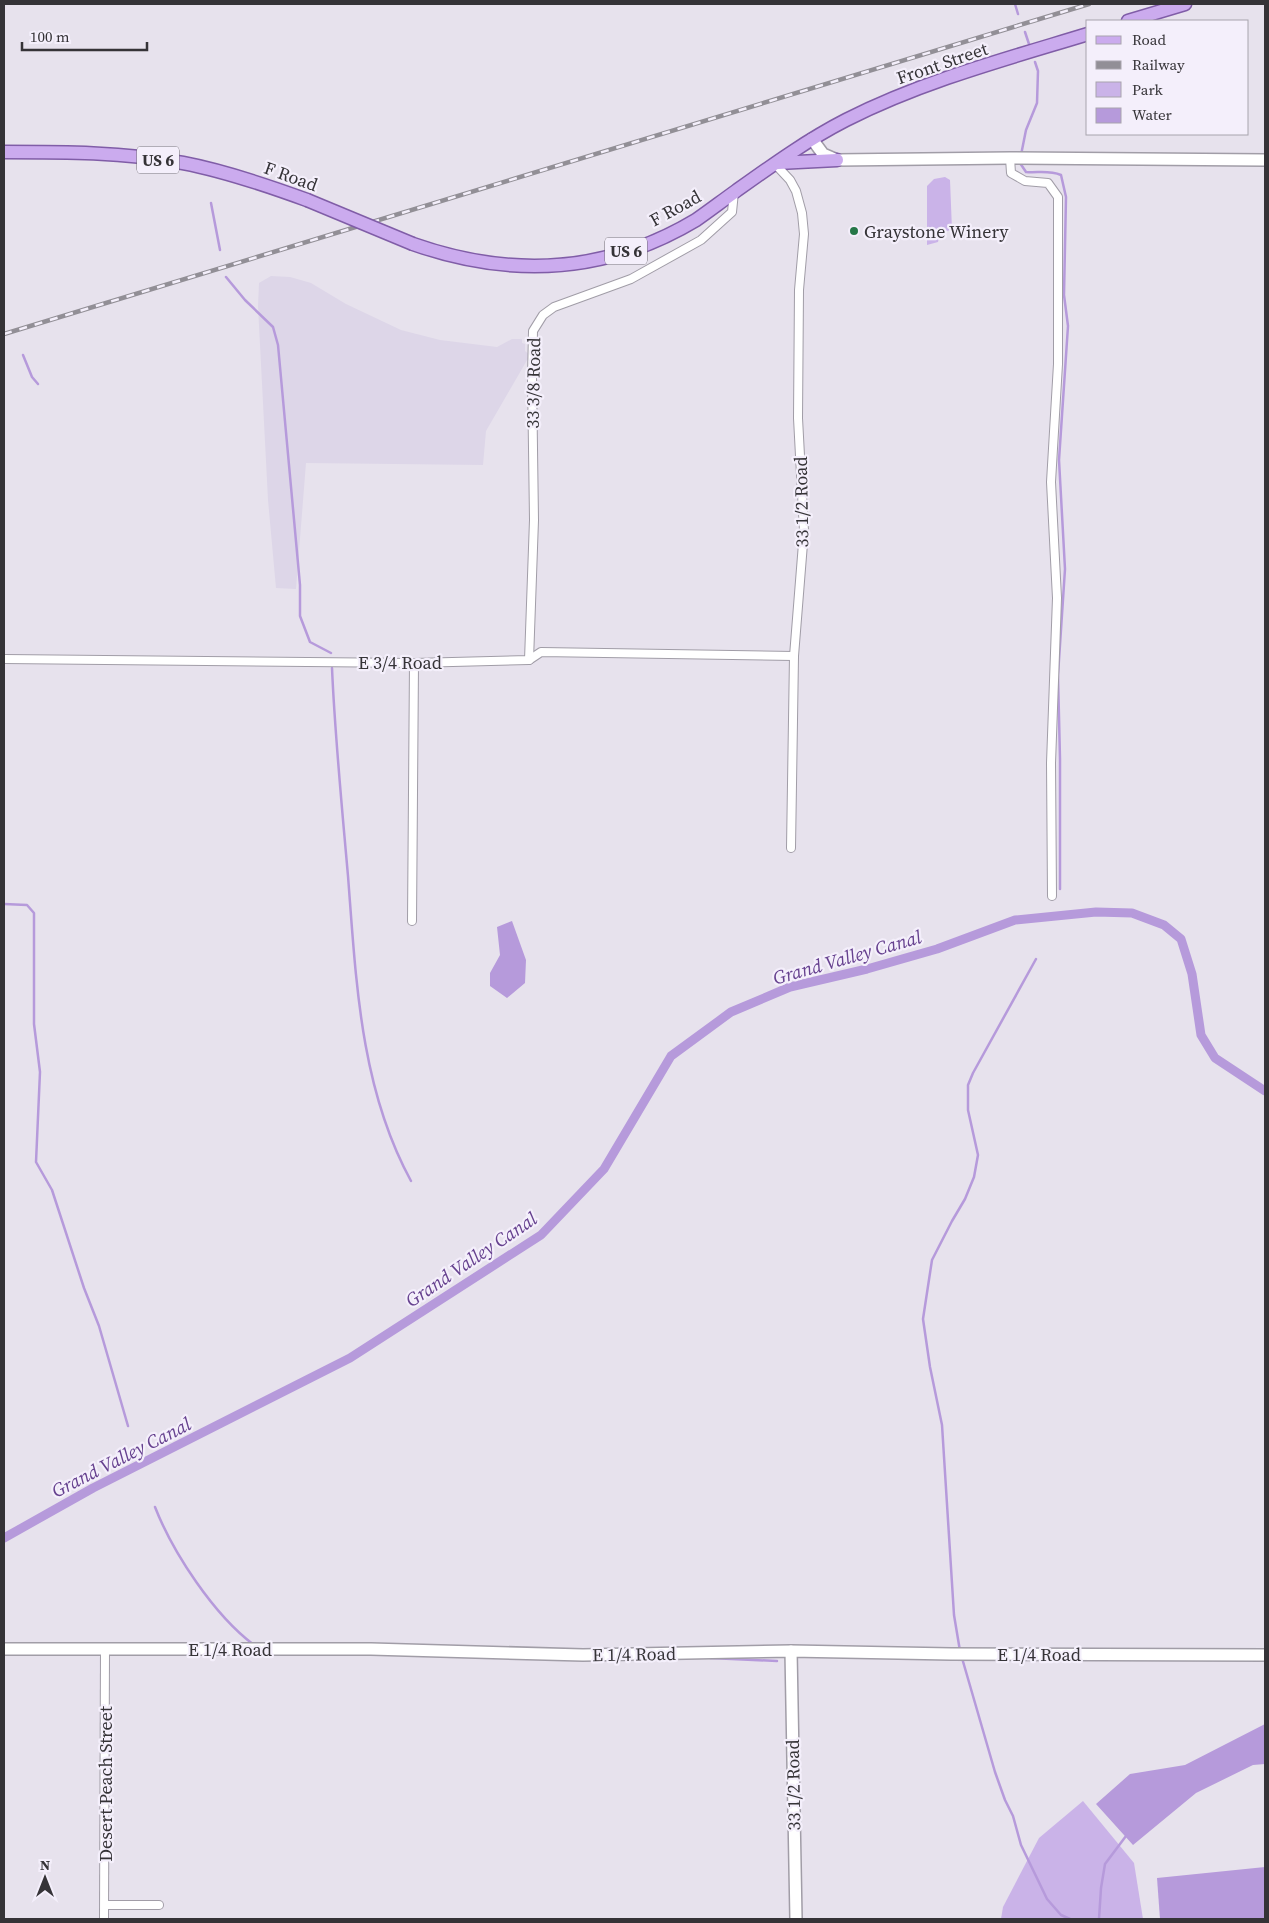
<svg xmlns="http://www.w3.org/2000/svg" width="1269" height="1923" font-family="'Source Serif 4',serif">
  <rect width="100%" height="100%" fill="#e7e2ed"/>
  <polygon fill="#ddd6e8" points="271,276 290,277 311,283 346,304 401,330 440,340 497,347 512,339 522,339 522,343 525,344 525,351 530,355 486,431 483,465 306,463 296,589 276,588 268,500 258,306 259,283"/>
  <g fill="#cab3e8">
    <polygon points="945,177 950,180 952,230 940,232 938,242 927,245 927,186 934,179"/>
    <polygon points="1083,1801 1134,1863 1143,1919 1001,1919 1003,1907 1039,1838"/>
  </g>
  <g fill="#b69adb">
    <polygon points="512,921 526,960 525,983 507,998 490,986 490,973 500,955 497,927"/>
    <polygon points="1265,1724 1265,1764 1253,1765 1196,1793 1133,1845 1096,1804 1130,1774 1185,1765"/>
    <polygon points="1265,1867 1265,1919 1160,1919 1157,1878"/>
  </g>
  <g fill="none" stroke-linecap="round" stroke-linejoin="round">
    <g stroke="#b69adb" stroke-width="2.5">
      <polyline points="1015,4 1018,14"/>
      <polyline points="1025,32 1029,44"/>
      <polyline points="1021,155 1026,130 1037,103 1038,71 1035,62"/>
      <path d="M1020 163 1026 172C1038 173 1049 170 1061 175L1066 197 1064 295 1068 326 1059 460 1065 569 1058 675 1060 759V889"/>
      <polyline points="211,203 220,250"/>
      <polyline points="226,277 245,300 273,327 278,345 300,585 300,616 310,642 331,653"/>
      <polyline points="23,355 32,377 38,384"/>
      <path d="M332 668C335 738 342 807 348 876 356 979 360 1088 411 1181"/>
      <polyline points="4,904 27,905 34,913 34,1024 40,1072 36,1162 52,1190 84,1288 99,1326 128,1426"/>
      <path d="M155 1507C173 1553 214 1615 254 1645"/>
      <polyline points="960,1651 954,1615 942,1425 930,1367 923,1319 932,1260 952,1221 965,1199 974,1177 978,1155 968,1110 968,1085 973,1073 1036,959"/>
      <polyline points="710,1658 777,1661"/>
      <polyline points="962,1658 995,1772 1005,1800 1013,1816 1021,1845 1047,1899 1061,1915 1070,1919"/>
      <polyline points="1099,1919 1101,1888 1105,1864 1126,1836"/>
    </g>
    <polyline stroke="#b69adb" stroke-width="9" points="4,1538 93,1488 350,1358 541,1235 604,1169 671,1056 731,1012 790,987 867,969 937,949 1015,920 1096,912 1132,913 1164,925 1181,939 1192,974 1201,1035 1215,1058 1265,1091"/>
    <g stroke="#a19da7" stroke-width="10">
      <g id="street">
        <polyline points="1010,158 1011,173 1025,181 1048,183 1058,197 1058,364 1051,482 1057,598 1051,763 1052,896"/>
        <polyline points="775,164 790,180 796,191 802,213 804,234 799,290 798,418 804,531 794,656 791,848"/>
        <polyline points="4,659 414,663 529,660 541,652 794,656"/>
        <polyline points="529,660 534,520 532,377 533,331 543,315 554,307 631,279 701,240 732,212 734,192"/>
        <polyline points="412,921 414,663"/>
        <polyline points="105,1905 159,1905"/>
        <polyline points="104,1919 105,1649"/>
      </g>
    </g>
    <g stroke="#a19da7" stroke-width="14">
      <g id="secondary">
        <polyline points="812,139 823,154 837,160 1010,158 1265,160"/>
        <polyline points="4,1649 371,1649 583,1655 791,1651 951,1654 1265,1655"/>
        <polyline points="791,1651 796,1919"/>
      </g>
    </g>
    <g stroke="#805da7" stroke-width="15">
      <g id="primary">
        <polyline points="1128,21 1185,4"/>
        <path d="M4 152C64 152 123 152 183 163 225 171 266 185 307 200"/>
        <polyline points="778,163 837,160"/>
        <path d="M413 244C510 278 606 274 696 220 709 211 722 201 736 191 771 166 807 140 846 120 923 81 1006 59 1088 34"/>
      </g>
    </g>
    <use href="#street" stroke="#fff" stroke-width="8"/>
    <use href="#secondary" stroke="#fff" stroke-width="11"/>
    <use href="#primary" stroke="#cbabee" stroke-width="12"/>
    <g stroke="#928f96" stroke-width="4.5">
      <polyline id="rail" points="4,334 1089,4"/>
    </g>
    <use href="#rail" stroke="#f4effb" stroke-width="2.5" stroke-dasharray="8" stroke-linecap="butt"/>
    <g stroke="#805da7" stroke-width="15" stroke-linecap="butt">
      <polyline id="primary-bridge" points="307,200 413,244"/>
    </g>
    <use href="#primary-bridge" stroke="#cbabee" stroke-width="12"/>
  </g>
  <circle fill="#257647" stroke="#f4effb" stroke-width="2" cx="854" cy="231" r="5"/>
  <g text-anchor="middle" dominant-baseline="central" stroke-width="4.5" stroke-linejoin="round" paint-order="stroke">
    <g fill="#f4effb" stroke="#6e6b72" stroke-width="1">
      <rect x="137" y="146.5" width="42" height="27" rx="4"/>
      <rect x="605" y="237.5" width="42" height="27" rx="4"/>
    </g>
    <g font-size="16" font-weight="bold" fill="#353337">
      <text x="158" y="160">US 6</text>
      <text x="626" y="251">US 6</text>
    </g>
    <g font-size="18" fill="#353337" stroke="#f4effb">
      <text transform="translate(942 63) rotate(-19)">Front Street</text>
      <text transform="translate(291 176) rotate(20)">F Road</text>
      <text transform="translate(675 208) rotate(-29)">F Road</text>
      <text transform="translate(533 383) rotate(-89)">33 3/8 Road</text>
      <text transform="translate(801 502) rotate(-91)">33 1/2 Road</text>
      <text x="400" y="662">E 3/4 Road</text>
      <text x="230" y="1649">E 1/4 Road</text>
      <text transform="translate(634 1654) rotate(-1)">E 1/4 Road</text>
      <text x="1039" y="1654">E 1/4 Road</text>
      <text transform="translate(105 1784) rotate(-90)">Desert Peach Street</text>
      <text transform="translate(793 1785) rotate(-91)">33 1/2 Road</text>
    </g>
    <g font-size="18" fill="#353337" stroke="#f4effb" text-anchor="start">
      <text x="864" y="231">Graystone Winery</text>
    </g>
    <g font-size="19" font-style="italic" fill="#66418f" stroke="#f4effb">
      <text transform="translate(847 957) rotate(-16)">Grand Valley Canal</text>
      <text transform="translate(471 1259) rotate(-34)">Grand Valley Canal</text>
      <text transform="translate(121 1457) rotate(-27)">Grand Valley Canal</text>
    </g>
  </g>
  <rect width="1269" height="1923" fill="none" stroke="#353337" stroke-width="10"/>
  <rect x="1086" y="20" width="162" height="115" fill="#f4effb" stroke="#a8a4ad"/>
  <rect x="1096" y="36" width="25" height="8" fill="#cbabee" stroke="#a8a4ad"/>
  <text x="1132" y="45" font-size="15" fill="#353337">Road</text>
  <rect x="1096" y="61" width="25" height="8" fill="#928f96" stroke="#a8a4ad"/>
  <text x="1132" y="70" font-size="15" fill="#353337">Railway</text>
  <rect x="1096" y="82" width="25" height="15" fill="#cab3e8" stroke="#a8a4ad"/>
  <text x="1132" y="95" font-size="15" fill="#353337">Park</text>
  <rect x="1096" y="108" width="25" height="15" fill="#b69adb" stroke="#a8a4ad"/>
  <text x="1132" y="120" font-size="15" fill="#353337">Water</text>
  <g transform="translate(45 1878)" stroke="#f4effb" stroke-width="4" paint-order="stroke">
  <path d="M0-4L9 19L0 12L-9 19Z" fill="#353337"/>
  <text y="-8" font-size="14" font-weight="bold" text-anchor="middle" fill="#353337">N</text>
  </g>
  <path d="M22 42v8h125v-8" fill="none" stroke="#353337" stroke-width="2.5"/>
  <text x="30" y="42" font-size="15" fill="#353337" stroke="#f4effb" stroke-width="4" paint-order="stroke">100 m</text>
</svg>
